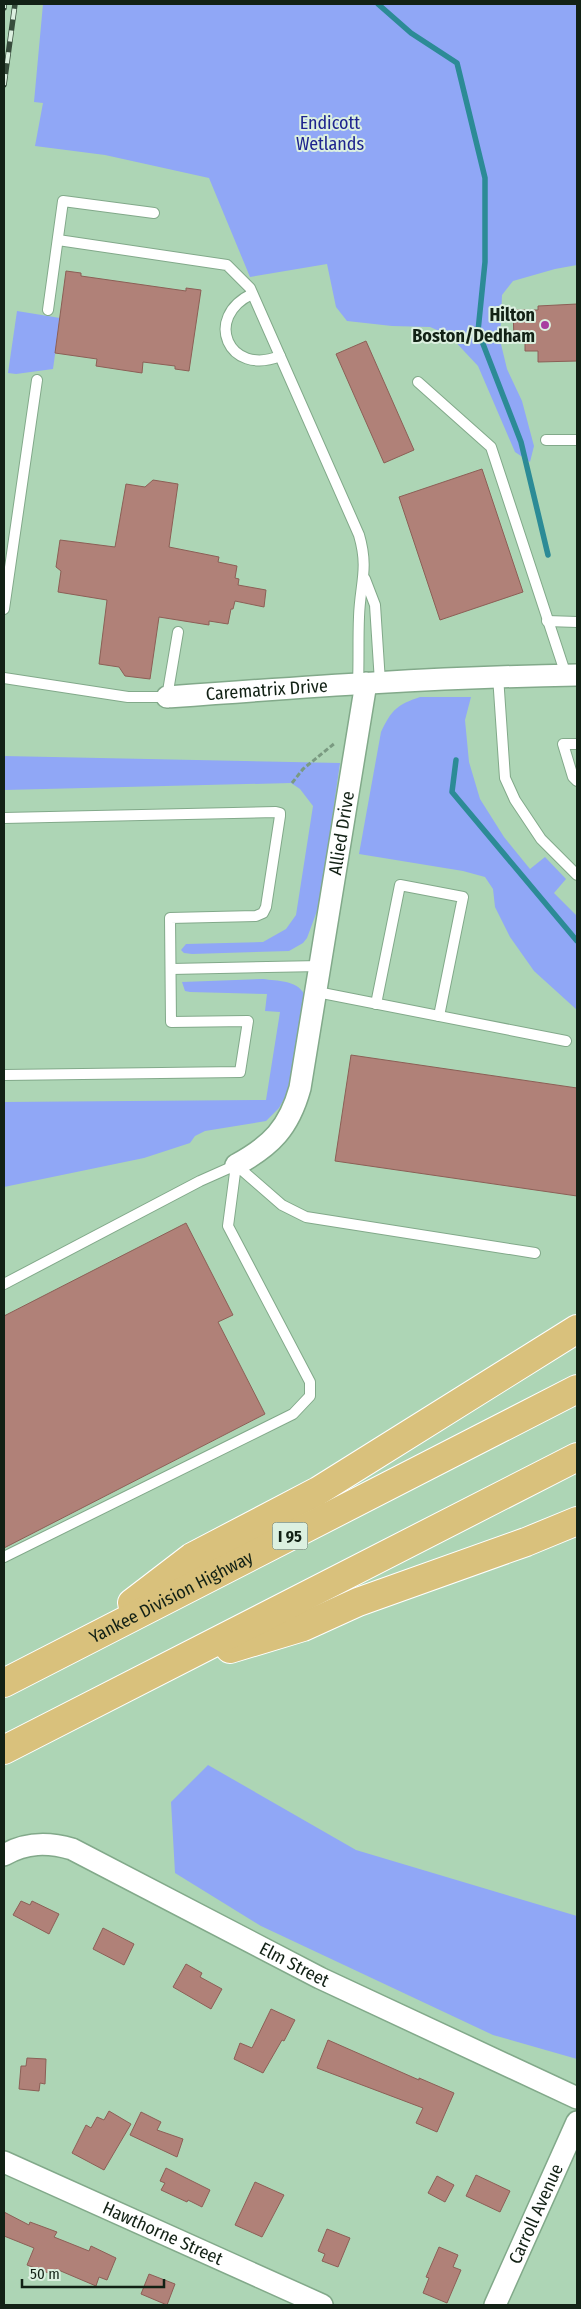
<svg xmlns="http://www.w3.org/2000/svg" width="581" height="2309" font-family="'Fira Sans Condensed',sans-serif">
  <rect width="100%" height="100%" fill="#add5b5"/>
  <g fill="#90a7f6">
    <polygon points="43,4 577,4 577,265 555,269 513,281 502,295 500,340 507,369 522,401 534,446 530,462 515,452 478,366 449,335 430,327 392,326 347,321 336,307 327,264 250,277 209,178 105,155 35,146 43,103 34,102"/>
    <polygon points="17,311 60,318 53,369 16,374 8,373"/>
    <path d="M420 697H471L465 720 469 762 480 799 504 837 530 869 545 857 566 879 554 893 577 916V1010L534 971 510 937 495 907 493 889 485 877 463 871 359 854 381 732C392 709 397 705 420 697Z"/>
    <polygon points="4,756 340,763 320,903 307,938 303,943 289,951 192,954 184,953 181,950 186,944 263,942 286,929 296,915 313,806 300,789 291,783 4,790"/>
    <path d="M263 979C277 981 297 980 304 994L295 1060 286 1095 279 1108 266 1121 205 1131 195 1136 190 1143 144 1158 4 1187V1102L266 1100 280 1012 265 1011 267 994 190 992 185 991 182 982Z"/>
    <polygon points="208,1765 356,1850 577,1916 577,2059 493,2035 261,1926 175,1873 171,1802"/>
  </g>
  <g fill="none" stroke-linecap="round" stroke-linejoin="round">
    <g stroke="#2c8b96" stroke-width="5.5">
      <polyline points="378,4 411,33 457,63 485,178 485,262 478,331 521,442 548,555"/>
      <polyline points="456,760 452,792 577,941"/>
    </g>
  </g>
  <g fill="#b08178" stroke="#8c5f56">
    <polygon points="66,271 81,273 81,276 186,291 186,288 201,290 189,371 175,369 175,366 143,362 142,373 96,366 97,359 55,353"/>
    <polygon points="577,304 577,361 538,362 538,351 525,351 525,339 514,339 513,310 538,310 538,306"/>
    <polygon points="366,341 414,450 384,463 336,354"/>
    <polygon points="482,469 523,592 440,620 399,497"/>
    <polygon points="153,480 178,484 169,547 219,557 218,562 237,566 235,578 239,579 238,585 266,590 264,607 235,601 233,609 231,609 228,624 209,621 209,625 159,617 150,679 125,676 119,667 99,664 107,600 58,592 61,571 56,567 60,540 115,547 126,484 145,487"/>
    <polygon points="351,1055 577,1088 577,1196 335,1161"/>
    <polygon points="186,1223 233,1315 218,1322 265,1414 4,1548 4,1316"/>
    <polygon points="21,1901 30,1905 32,1901 59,1914 49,1934 13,1915"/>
    <polygon points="103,1928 134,1944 124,1965 93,1949"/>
    <polygon points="186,1964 202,1973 200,1977 222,1989 211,2009 173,1987"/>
    <polygon points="271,2009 295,2020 284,2041 282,2040 263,2073 234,2059 240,2043 252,2048"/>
    <polygon points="328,2040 419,2080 419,2078 454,2093 437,2132 416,2123 423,2108 317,2068"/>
    <polygon points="27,2058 46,2059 45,2084 40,2083 39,2091 19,2089 21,2066 26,2066"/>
    <polygon points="109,2111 131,2124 104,2170 72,2153 86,2125 91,2128 97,2117 104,2120"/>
    <polygon points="141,2112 161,2122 157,2130 183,2139 177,2157 130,2135"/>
    <polygon points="166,2168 210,2190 202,2207 188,2200 187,2202 161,2190 165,2183 160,2181"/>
    <polygon points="476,2175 510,2191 500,2212 466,2196"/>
    <polygon points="437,2176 454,2185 445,2202 428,2193"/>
    <polygon points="255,2182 284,2195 262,2237 235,2225"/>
    <polygon points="4,2212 29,2225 30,2222 57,2232 54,2237 89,2251 91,2246 116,2258 107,2280 99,2277 96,2286 56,2269 54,2275 27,2265 34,2248 4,2236"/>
    <polygon points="327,2229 350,2238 338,2267 322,2261 325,2254 318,2251"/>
    <polygon points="439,2247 458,2255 453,2267 461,2270 447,2303 423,2293 429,2278 426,2277"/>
    <polygon points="149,2274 175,2284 167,2305 141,2294"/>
  </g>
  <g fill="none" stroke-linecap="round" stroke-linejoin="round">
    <g stroke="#82a98a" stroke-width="12">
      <g id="service">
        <path d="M58 240 227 265 250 288 359 535C369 569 360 584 359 617 358 639 359 661 358 683"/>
        <path d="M252 294C203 317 228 377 280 356"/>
        <polyline points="48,310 63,201 154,213"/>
        <polyline points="418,382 491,447 566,675"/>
        <polyline points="546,440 577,440"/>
        <polyline points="365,579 375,605 380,682"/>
        <polyline points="4,609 37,380"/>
        <polyline points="547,621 577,622"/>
        <polyline points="498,676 505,778 515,800 541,839 577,875"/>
        <polyline points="4,678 128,697 167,697 178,632"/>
        <polyline points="577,744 563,744 573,777 577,781"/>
        <polyline points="4,818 276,812 280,813 280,816 266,907 263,913 256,916 170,918 171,1022 248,1021 240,1072 4,1075"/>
        <polyline points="171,969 321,966"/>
        <polyline points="317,992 566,1041"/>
        <polyline points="376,1004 400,885 463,897 439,1016"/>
        <polyline points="236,1165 282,1205 306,1217 535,1253"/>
        <polyline points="4,1284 200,1181 236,1165"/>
        <polyline points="4,1557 293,1414 310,1396 310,1382 228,1226 236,1165"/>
      </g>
    </g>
    <g stroke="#82a98a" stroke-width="24">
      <g id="minor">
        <path id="s1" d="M167 697C304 687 440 677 577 675"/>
        <path id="s2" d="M236 1165C271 1146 289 1128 300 1088L366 683"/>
        <path id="s3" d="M4 1855C26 1842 48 1842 72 1849L320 1978 577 2098"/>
        <path id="s4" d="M4 2162 322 2305"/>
        <path id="s5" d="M495 2305 577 2122"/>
      </g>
    </g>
    <g stroke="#fff" stroke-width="30">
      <g id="motorway">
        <polyline points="132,1603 192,1557 318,1491 577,1329"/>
        <polyline points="230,1649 303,1627 358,1602 526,1542 577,1521"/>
        <path id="s6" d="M4 1683 577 1389"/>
        <polyline points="4,1750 577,1457"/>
      </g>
    </g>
    <polyline stroke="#7a9a81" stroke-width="3" stroke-dasharray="5 2.5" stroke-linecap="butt" points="292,783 303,769 335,743"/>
    <use href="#service" stroke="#fff" stroke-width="10"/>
    <use href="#minor" stroke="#fff" stroke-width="21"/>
    <use href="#motorway" stroke="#d9c17c" stroke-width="28"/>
    <g stroke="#374c3c" stroke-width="5.5">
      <g id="rail">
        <polyline points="4,8 4,4"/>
        <polyline points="4,85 15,4"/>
      </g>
    </g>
    <use href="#rail" stroke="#dcf0e0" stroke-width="4" stroke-dasharray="11" stroke-linecap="butt"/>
  </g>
  <circle fill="#a83ea0" stroke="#dcf0e0" stroke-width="2" cx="545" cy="325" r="5"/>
  <g text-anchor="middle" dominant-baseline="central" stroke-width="4" stroke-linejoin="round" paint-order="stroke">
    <rect fill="#dcf0e0" stroke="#4f5f52" stroke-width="1" x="272.5" y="1522.5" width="35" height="27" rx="4"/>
    <g font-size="16" font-weight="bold" fill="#122115">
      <text x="290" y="1536">I 95</text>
    </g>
    <g font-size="18" fill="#1e248e" stroke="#dcf0e0">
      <text x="330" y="123">Endicott<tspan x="330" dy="21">Wetlands</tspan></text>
    </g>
    <g font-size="18" font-weight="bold" fill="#122115" stroke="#dcf0e0" text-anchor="end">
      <text x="535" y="315">Hilton<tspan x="535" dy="21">Boston/Dedham</tspan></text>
    </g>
    <g font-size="18" fill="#122115" stroke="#dcf0e0">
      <text stroke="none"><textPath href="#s1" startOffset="100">Carematrix Drive</textPath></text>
      <text stroke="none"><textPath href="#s2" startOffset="362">Allied Drive</textPath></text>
      <text stroke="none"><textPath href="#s6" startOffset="188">Yankee Division Highway</textPath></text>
      <text stroke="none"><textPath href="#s3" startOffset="321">Elm Street</textPath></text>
      <text stroke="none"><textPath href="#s5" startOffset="100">Carroll Avenue</textPath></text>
      <text stroke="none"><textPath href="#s4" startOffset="174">Hawthorne Street</textPath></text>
    </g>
  </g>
  <rect width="581" height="2309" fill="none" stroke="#122115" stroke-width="10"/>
  <path d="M22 2279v8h142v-8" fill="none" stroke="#122115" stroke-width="2.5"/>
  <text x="30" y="2279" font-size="15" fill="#122115" stroke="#dcf0e0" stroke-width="4" paint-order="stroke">50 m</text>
</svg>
